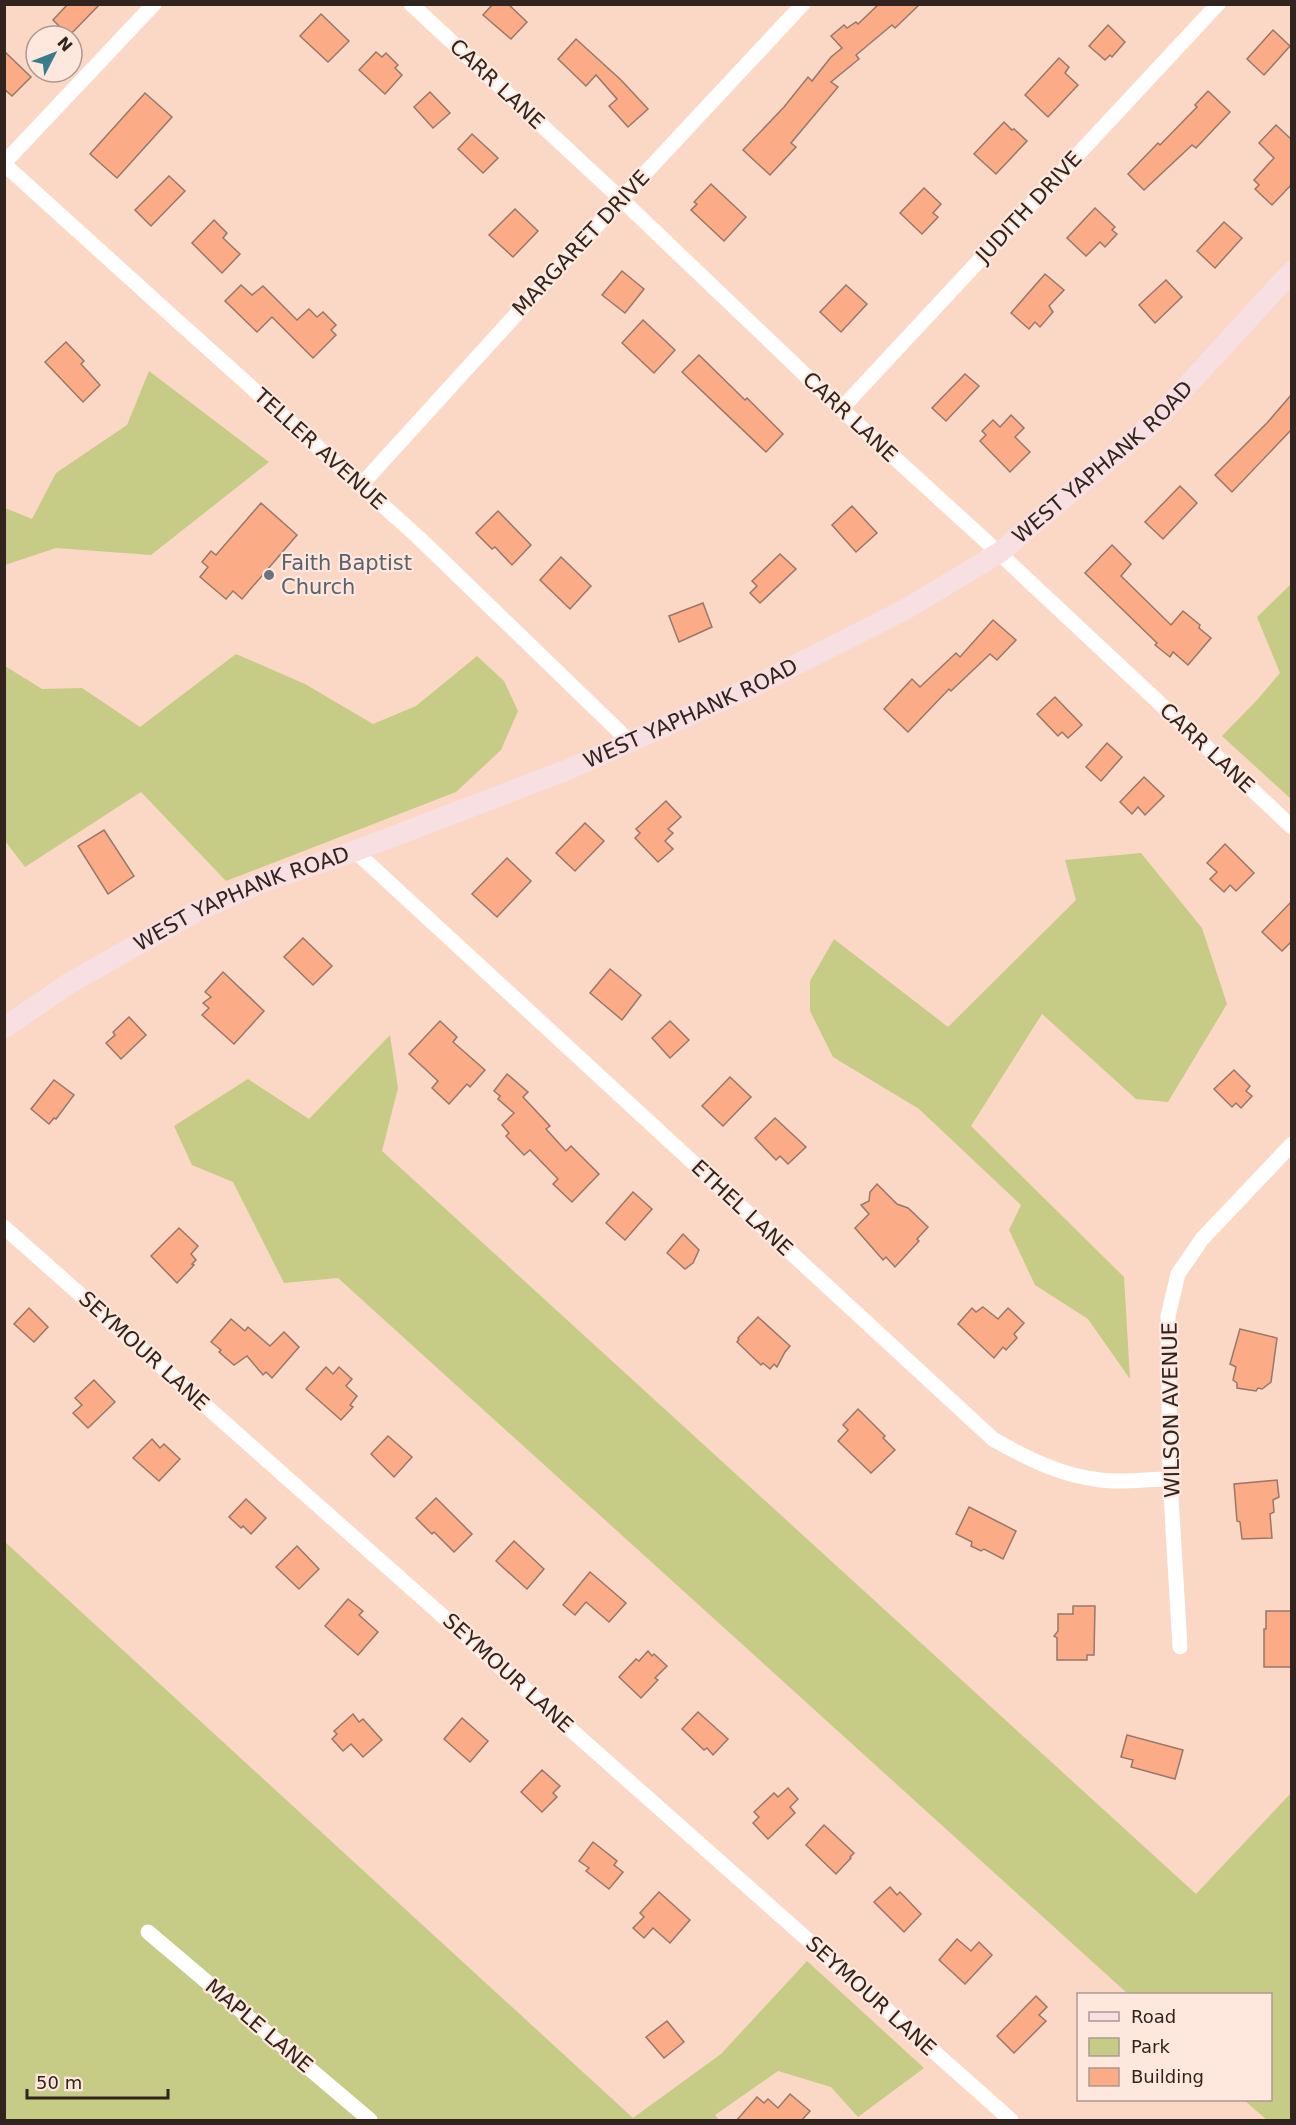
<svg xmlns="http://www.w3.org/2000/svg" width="1296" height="2125" font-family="'DejaVu Sans',sans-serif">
  <rect width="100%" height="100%" fill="#fbd7c6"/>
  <g fill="#c6cc85">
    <polygon points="149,371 269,462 151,555 56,548 5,565 5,508 32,519 56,473 127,425"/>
    <polygon points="1291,584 1291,799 1222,736 1258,699 1280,673 1257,617"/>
    <polygon points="236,654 305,684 373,724 416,706 477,656 504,681 518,711 501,750 456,792 226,881 141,792 25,867 5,841 5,666 42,689 82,688 140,727"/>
    <polygon points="1141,853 1202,928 1227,1004 1168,1102 1136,1099 1042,1014 971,1126 1124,1277 1130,1379 1088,1319 1035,1285 1009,1230 1021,1205 919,1109 833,1057 810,1011 810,981 834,939 948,1027 1076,900 1065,860"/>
    <polygon points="390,1035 398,1088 382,1151 1196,1894 1291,1793 1291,2120 1267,2120 1244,2100 1270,2100 1270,1994 1128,1994 338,1278 284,1283 233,1182 192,1165 174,1126 248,1079 309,1119"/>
    <polygon points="4,1541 633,2118 721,2054 807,1961 924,2068 858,2117 831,2087 778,2071 715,2115 719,2120 5,2120"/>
  </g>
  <g fill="#fbab86" stroke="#987869" stroke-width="1.5">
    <polygon points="68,4 100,4 69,36 53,20"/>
    <polygon points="493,4 508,4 527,22 511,39 483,15"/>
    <polygon points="879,4 920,4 895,28 892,25 856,55 859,59 831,82 838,87 791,143 796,147 770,175 743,150 784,107 808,77 812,81 831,57 842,48 831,36 844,25 847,28 856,22 858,24"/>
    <polygon points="321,14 349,41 328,62 300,36"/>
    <polygon points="1108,25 1125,42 1112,57 1110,55 1105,60 1089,46"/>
    <polygon points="1273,30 1290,46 1264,75 1247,59"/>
    <polygon points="576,39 621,80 648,109 628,127 609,106 617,99 596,75 586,86 558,59"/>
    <polygon points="4,51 31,77 12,96 4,89"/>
    <polygon points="376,52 382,57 386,53 398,65 395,68 402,75 385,94 359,70"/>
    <polygon points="1059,58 1069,67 1065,73 1078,85 1048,117 1025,95"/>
    <polygon points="1208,91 1230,112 1196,148 1192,145 1144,190 1128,174 1158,143 1160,145 1197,107 1195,105"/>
    <polygon points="430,92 450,113 433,128 414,107"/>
    <polygon points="145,93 172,117 117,178 90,154"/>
    <polygon points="1004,122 1012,130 1014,129 1027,141 996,174 974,154"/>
    <polygon points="1276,125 1291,139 1292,184 1272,205 1255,189 1259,185 1254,180 1274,158 1259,143"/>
    <polygon points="472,134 498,158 483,173 458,149"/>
    <polygon points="169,176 185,191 151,226 135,210"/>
    <polygon points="711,184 746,217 724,241 691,210 697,204 694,202"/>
    <polygon points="924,188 941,204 933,213 938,217 922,234 900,213"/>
    <polygon points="1095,208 1115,227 1112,230 1117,234 1105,247 1100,242 1086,256 1067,238"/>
    <polygon points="515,209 538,231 513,257 489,235"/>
    <polygon points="214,220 227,233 223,238 240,254 222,273 192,243"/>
    <polygon points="1224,222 1242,238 1215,268 1197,251"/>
    <polygon points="622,271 644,289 625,313 602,295"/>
    <polygon points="1045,274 1064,290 1049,306 1053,312 1040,327 1035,322 1029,329 1011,313"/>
    <polygon points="1166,280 1182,297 1155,323 1139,305"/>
    <polygon points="241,285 252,295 263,286 297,320 309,309 317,317 323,312 336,325 331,330 336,335 313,358 272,317 257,332 225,301"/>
    <polygon points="846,285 867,304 841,332 820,312"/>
    <polygon points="643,320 675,350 654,373 622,343"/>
    <polygon points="66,342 84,361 81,364 100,385 83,402 45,362"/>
    <polygon points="699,355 745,400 747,398 783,434 766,452 682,372"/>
    <polygon points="965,374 979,386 946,421 932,408"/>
    <polygon points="1292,394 1292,429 1232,492 1215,475 1267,423"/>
    <polygon points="1011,415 1024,428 1015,437 1030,452 1010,472 980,441 986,435 982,431 993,420 1000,427"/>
    <polygon points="1180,486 1197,503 1163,539 1145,522"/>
    <polygon points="261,503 297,535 242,599 233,591 226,599 200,577 208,567 202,562 211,551 216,555"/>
    <polygon points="852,506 877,533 856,552 832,525"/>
    <polygon points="498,511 531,545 512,565 495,547 492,549 476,533"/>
    <polygon points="1112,545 1131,564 1121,576 1171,625 1183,611 1200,625 1199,628 1211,638 1188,665 1173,652 1170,657 1155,645 1157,643 1085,573"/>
    <polygon points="780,554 796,569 760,603 750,593 757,586 752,581"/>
    <polygon points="561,557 591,586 570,609 540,580"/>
    <polygon points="703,603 712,627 679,642 669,616"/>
    <polygon points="993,620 1016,640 997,660 990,654 951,691 949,689 908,732 884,709 912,679 920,687 956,653 960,657"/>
    <polygon points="1055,697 1082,725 1068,738 1062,732 1058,736 1037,714"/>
    <polygon points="1107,743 1122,757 1101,781 1086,767"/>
    <polygon points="1144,777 1164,796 1145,815 1138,807 1132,814 1120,802"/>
    <polygon points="666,801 681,817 668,829 673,833 665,841 673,849 658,862 635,838 640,833 636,829"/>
    <polygon points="585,823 604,841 575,871 556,853"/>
    <polygon points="104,830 134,876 108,894 78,846"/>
    <polygon points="1225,844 1254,873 1236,891 1230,885 1224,892 1210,879 1217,872 1207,863"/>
    <polygon points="507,858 531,881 497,917 472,894"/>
    <polygon points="1292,901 1292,941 1282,951 1262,932"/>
    <polygon points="303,938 332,966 313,985 284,957"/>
    <polygon points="610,969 641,995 622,1020 590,993"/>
    <polygon points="223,972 264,1011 234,1044 202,1015 209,1008 203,1003 211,997 205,992"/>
    <polygon points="129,1017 146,1035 121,1059 106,1043 115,1035 113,1032"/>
    <polygon points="440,1021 457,1037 453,1042 485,1070 470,1087 467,1084 449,1104 432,1088 438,1081 409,1054"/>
    <polygon points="670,1021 689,1040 670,1058 652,1038"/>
    <polygon points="1234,1070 1250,1086 1246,1091 1252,1096 1241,1108 1236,1103 1232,1107 1214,1089"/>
    <polygon points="507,1074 528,1092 523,1097 550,1126 546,1129 566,1151 571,1146 599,1174 572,1202 553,1184 558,1179 530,1150 524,1155 506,1136 509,1133 502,1125 514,1113 498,1099 500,1096 494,1091"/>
    <polygon points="730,1077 751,1097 723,1126 702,1106"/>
    <polygon points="54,1080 74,1095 56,1119 54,1118 49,1124 31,1109"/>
    <polygon points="775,1118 806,1147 788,1164 780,1156 776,1160 755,1138"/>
    <polygon points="877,1184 897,1204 908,1208 928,1227 917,1239 919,1241 895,1267 886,1257 883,1260 855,1228 869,1214 861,1205 869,1201 870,1192"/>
    <polygon points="633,1192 652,1209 625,1240 606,1223"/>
    <polygon points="179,1228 198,1246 191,1254 196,1260 192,1264 194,1265 177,1283 151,1256"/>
    <polygon points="683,1234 699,1250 693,1263 685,1269 667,1253"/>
    <polygon points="983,1307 998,1319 1008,1308 1024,1323 1014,1334 1017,1338 1006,1350 1003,1347 994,1358 958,1324 972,1308 976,1312"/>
    <polygon points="29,1308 48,1327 34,1342 14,1324"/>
    <polygon points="758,1317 790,1346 785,1352 777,1367 774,1364 770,1369 763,1363 761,1365 737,1342 739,1339 738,1338"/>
    <polygon points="231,1319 245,1331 248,1327 270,1346 284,1332 299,1347 272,1378 266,1372 263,1375 247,1356 234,1365 219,1352 221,1350 211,1342"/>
    <polygon points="1240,1329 1277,1338 1271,1382 1262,1389 1258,1388 1256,1391 1237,1388 1237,1383 1233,1380 1236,1367 1230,1364"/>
    <polygon points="326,1367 333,1374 339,1367 352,1379 346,1386 357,1396 350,1405 353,1407 341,1420 306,1389"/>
    <polygon points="94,1380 115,1402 88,1428 73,1413 82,1405 75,1398"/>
    <polygon points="858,1409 885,1436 883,1438 895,1450 871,1473 838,1441 848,1430 843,1425"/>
    <polygon points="388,1436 412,1457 394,1477 371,1454"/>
    <polygon points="152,1439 160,1448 164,1444 180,1459 159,1481 133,1458"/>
    <polygon points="1277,1480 1279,1497 1273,1500 1274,1512 1270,1514 1272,1538 1242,1539 1240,1522 1237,1521 1234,1484"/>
    <polygon points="436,1498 472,1534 454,1552 434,1532 432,1534 416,1518"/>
    <polygon points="246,1499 266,1518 251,1534 243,1526 241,1528 229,1517"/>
    <polygon points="969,1507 1016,1531 1003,1559 984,1549 981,1551 971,1546 972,1542 956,1534"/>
    <polygon points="514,1541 544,1569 527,1589 496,1561"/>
    <polygon points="297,1546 319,1569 299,1589 276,1567"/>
    <polygon points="590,1572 626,1603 609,1622 586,1602 575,1615 563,1605"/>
    <polygon points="348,1599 363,1611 359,1615 378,1632 358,1655 325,1626"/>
    <polygon points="1073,1606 1095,1606 1094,1655 1087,1655 1087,1660 1057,1660 1057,1638 1054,1636 1058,1631 1058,1614 1073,1614"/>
    <polygon points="1266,1611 1292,1611 1292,1667 1264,1667 1264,1629 1266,1629"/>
    <polygon points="648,1651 652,1656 654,1654 667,1666 655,1678 658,1680 641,1698 619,1677 636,1659 639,1661"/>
    <polygon points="698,1712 728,1739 713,1755 707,1748 704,1750 682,1729"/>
    <polygon points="353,1714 359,1722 363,1719 382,1740 363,1757 351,1744 343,1751 332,1739 337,1734 334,1731"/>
    <polygon points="462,1718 488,1741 470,1762 444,1739"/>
    <polygon points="1127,1735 1183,1750 1175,1779 1131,1767 1133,1760 1121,1757"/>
    <polygon points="542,1770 560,1786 553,1793 557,1797 542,1812 521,1792"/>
    <polygon points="788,1788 798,1799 790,1807 795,1813 768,1839 753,1823 759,1817 754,1812 774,1793 778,1797"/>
    <polygon points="824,1825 854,1853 850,1857 851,1858 836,1874 806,1845"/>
    <polygon points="593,1842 617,1861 614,1865 623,1872 609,1889 586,1871 589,1868 579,1861"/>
    <polygon points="890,1887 897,1895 900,1892 921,1914 904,1932 874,1902"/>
    <polygon points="659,1892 690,1920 670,1943 653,1928 644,1938 633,1928 644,1917 640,1913"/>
    <polygon points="957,1939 971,1951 979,1942 992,1955 965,1984 939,1960"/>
    <polygon points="1036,1996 1047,2007 1039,2015 1046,2021 1014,2053 997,2036"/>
    <polygon points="667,2021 684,2042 664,2058 646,2037"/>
    <polygon points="790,2094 810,2111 801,2121 736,2121 757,2097 764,2103 768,2099 778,2108"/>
  </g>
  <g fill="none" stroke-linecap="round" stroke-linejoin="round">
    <g stroke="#fff" stroke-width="15">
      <polyline points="411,4 621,199 841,409 999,553 1292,827"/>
      <polyline points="4,163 154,4"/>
      <polyline points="4,164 173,317 418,537 629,741"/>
      <polyline points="841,409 1218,4"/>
      <polyline points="361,485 621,199 803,4"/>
      <path d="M355 851 993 1439C1026 1458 1062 1476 1101 1480 1123 1483 1147 1479 1170 1479"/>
      <polyline points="4,1227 1011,2120"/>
      <polyline points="1180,1647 1170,1479 1168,1316 1178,1274 1202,1239 1292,1144"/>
      <polyline points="148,1932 370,2120"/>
    </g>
    <path stroke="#f8dfe1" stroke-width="21" id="s1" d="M4 1028 68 984 195 912 265 881 355 851 567 770 750 688 906 609 999 553 1154 422 1292 271"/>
  </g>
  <circle fill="#6b7280" stroke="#fee8dd" stroke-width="2" cx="269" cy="575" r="6"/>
  <g text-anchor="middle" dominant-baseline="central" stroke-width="4.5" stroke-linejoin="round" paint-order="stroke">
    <g font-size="21" fill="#31231d" stroke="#fee8dd">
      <text transform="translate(497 84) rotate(43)">CARR LANE</text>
      <text transform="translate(1029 207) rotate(-47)">JUDITH DRIVE</text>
      <text transform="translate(581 243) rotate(-47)">MARGARET DRIVE</text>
      <text transform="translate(850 417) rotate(43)">CARR LANE</text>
      <text transform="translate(320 449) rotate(42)">TELLER AVENUE</text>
      <text stroke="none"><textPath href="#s1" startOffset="1244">WEST YAPHANK ROAD</textPath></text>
      <text stroke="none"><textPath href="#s1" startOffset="758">WEST YAPHANK ROAD</textPath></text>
      <text transform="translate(1207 748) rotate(43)">CARR LANE</text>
      <text stroke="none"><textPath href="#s1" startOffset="272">WEST YAPHANK ROAD</textPath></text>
      <text transform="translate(742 1208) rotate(43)">ETHEL LANE</text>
      <text transform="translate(144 1351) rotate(42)">SEYMOUR LANE</text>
      <text transform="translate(1171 1410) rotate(-91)">WILSON AVENUE</text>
      <text transform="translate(508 1673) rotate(42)">SEYMOUR LANE</text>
      <text transform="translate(871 1996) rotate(42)">SEYMOUR LANE</text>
      <text transform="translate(259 2026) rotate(40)">MAPLE LANE</text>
    </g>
    <g font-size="21" fill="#5b616d" stroke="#fee8dd" text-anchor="start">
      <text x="281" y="563">Faith Baptist<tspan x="281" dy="24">Church</tspan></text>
    </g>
  </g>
  <rect width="1296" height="2125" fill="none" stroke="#31231d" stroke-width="12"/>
  <rect x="1077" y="1993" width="195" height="108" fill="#fee8dd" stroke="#ac9990" stroke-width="1.5"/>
  <rect x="1089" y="2012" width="30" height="9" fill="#f8dfe1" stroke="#ac9990" stroke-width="1.5"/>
  <text x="1131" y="2023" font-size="18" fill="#31231d">Road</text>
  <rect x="1089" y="2038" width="30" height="18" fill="#c6cc85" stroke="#ac9990" stroke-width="1.5"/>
  <text x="1131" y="2053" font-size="18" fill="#31231d">Park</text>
  <rect x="1089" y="2068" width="30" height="18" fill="#fbab86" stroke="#ac9990" stroke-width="1.5"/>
  <text x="1131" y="2083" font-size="18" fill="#31231d">Building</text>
  <g transform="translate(54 54) rotate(48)"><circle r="28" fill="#fee8dd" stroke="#ac9990" stroke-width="1.5"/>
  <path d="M0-4.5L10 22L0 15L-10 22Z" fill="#387c8b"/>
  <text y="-9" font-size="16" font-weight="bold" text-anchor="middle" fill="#31231d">N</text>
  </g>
  <path d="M27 2089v9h141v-9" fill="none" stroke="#31231d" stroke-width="3"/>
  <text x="36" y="2089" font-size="18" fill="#31231d" stroke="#fee8dd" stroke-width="4.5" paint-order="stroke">50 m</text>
</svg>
